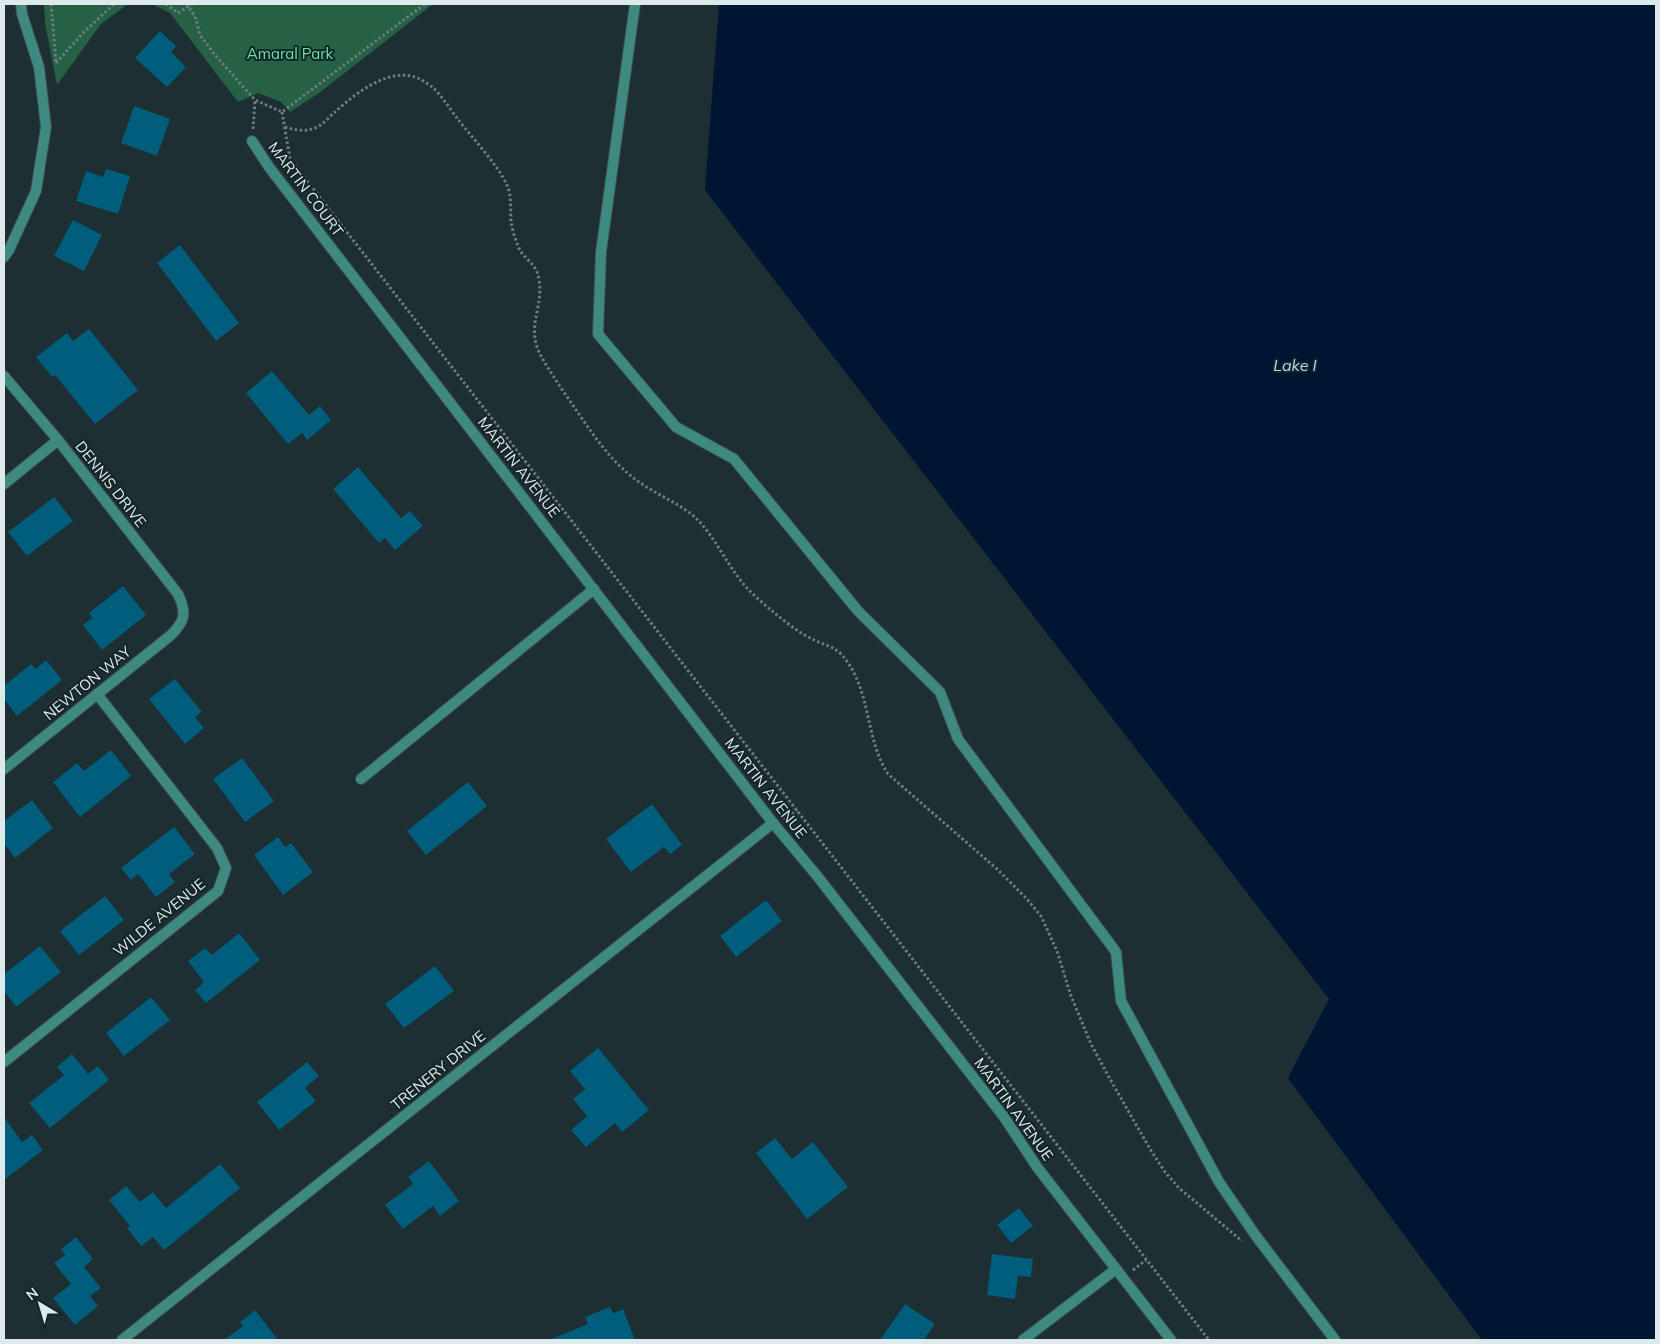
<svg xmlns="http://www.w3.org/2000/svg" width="1660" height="1344" font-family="Mulish,sans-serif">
  <rect width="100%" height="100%" fill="#1d2f32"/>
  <g fill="#266145">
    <polygon points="44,4 128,4 101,24 57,85 45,23"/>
    <polygon points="152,4 433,4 319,93 290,112 281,102 258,93 238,102 170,13"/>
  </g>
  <polygon fill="#001532" points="719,4 1656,4 1656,1340 1482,1340 1288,1078 1329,999 705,190"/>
  <g fill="#005d7b">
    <polygon points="160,31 176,46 171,52 186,67 167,87 135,58"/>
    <polygon points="134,106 170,119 157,156 121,143"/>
    <polygon points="106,169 130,176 118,214 76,201 86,171 103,177"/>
    <polygon points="73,220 102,235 84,271 54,256"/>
    <polygon points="180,245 239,323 216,341 157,263"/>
    <polygon points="89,329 138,390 95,424 55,375 52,377 36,357 67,333 73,341"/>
    <polygon points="272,371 309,415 320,406 331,420 307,440 302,433 288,444 246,393"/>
    <polygon points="358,467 401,518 410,511 423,526 395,550 385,538 379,543 333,489"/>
    <polygon points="54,497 73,521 27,556 8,532"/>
    <polygon points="123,586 146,615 102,650 83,625 92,618 89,613"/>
    <polygon points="46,660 62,680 17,716 4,699 4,686 31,664 36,669"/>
    <polygon points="175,679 202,712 195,717 204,728 185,744 149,699"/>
    <polygon points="111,750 131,776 80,817 53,782 77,763 84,771"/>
    <polygon points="242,758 274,801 245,822 213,779"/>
    <polygon points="468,782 487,806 426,855 407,831"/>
    <polygon points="32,800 53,828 15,858 4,843 4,821"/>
    <polygon points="652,804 682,845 670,854 664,847 631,872 606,839"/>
    <polygon points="174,827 195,854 169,874 175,882 156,897 138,874 131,880 121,868"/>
    <polygon points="278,837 285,847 291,843 313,872 283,895 254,855"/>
    <polygon points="105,896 124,920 79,955 60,931"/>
    <polygon points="766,900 782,921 736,957 720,936"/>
    <polygon points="239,933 260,960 206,1003 195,990 204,982 188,961 205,948 212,955"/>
    <polygon points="40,946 61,972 16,1007 4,991 4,974"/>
    <polygon points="435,966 454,991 404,1028 385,1004"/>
    <polygon points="151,997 170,1020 124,1056 106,1033"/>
    <polygon points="598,1048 649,1110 622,1132 615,1123 586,1147 571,1130 587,1116 573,1099 585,1089 570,1071"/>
    <polygon points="72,1054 88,1074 98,1066 109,1080 50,1128 29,1103 64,1075 57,1067"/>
    <polygon points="307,1062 319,1076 305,1088 316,1101 279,1130 257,1102"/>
    <polygon points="4,1117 22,1142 32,1135 43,1150 4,1180"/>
    <polygon points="775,1138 792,1159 813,1142 848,1187 807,1219 756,1153"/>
    <polygon points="429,1161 459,1201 440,1216 433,1206 403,1229 385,1205 413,1184 408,1177"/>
    <polygon points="220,1164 240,1188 164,1250 153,1237 141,1246 127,1228 130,1226 109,1200 126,1186 140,1202 153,1192 166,1208"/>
    <polygon points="1019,1208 1033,1226 1011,1243 997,1225"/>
    <polygon points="76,1237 93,1259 84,1267 101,1288 90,1296 98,1306 75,1325 53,1298 71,1284 54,1263 65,1255 61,1249"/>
    <polygon points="992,1254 1033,1259 1031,1277 1018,1276 1015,1299 987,1295"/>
    <polygon points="905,1304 935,1324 924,1340 880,1340"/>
    <polygon points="610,1307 613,1313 623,1309 635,1340 549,1340 588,1324 585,1317"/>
    <polygon points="255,1310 278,1340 224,1340 243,1326 240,1322"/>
  </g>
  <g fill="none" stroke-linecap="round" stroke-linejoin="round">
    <g stroke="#3c4d50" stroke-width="12">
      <g id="service">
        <polyline points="635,4 601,252 598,334 676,427 734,459 858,611 940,692 958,739 1116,952 1121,1001 1219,1182 1256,1236 1335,1340"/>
        <polyline points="361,779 594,589"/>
      </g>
    </g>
    <g stroke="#3c4d50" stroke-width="12">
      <g id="minor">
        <polyline points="252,141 269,167 773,823 818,877 1004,1117 1037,1167 1171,1340"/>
        <polyline points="4,257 9,250 36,191 46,127 39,67 22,14 21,4"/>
        <path d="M4 376 58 440 178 594C187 613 185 621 171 635L4 769"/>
        <polyline points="4,484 58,440"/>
        <polyline points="4,1062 218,891 226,868 217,848 97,694"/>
        <polyline points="122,1340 773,823"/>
        <polyline points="1023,1340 1116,1269"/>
      </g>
    </g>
    <g stroke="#6d7c7e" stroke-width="3" stroke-dasharray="2.5 2.5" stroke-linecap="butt">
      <polyline points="51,4 56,62"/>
      <polyline points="166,4 178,13 192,4"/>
      <polyline points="187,4 196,19 200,35 215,55 255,100 282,112 425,4"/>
      <polyline points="56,63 84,32 114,4"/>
      <polyline points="282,112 290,159 1209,1340"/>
      <path d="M285 127C294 130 305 132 315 128 323 125 329 117 335 112 357 92 392 64 422 80 423 81 430 85 431 86 441 94 449 108 457 118 472 138 496 162 507 185 512 196 510 209 511 221 512 229 515 238 518 246 523 260 537 262 539 280 544 308 525 327 541 356 550 372 561 388 572 404 590 430 609 460 635 479 654 494 678 502 696 518 717 539 728 568 748 589 755 597 764 604 771 610 784 621 799 633 814 640 824 645 833 646 841 654 872 688 864 737 888 774L997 869 1027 899 1041 916 1057 951 1071 996 1091 1044 1110 1079 1150 1149 1165 1172 1179 1188 1242 1241"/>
      <polyline points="253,129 255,100"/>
      <polyline points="784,820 797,810"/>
      <polyline points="1133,1270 1146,1260"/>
    </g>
    <use href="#service" stroke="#3f8a80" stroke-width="10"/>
    <use href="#minor" stroke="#3f8a80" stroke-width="10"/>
  </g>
  <g text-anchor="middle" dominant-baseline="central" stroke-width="4" stroke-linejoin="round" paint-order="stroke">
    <g font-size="15" fill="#69e4a8" stroke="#142528">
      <text x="290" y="53">Amaral Park</text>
    </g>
    <g font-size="15" fill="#dee9eb" stroke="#142528">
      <text transform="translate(306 189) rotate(53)">MARTIN COURT</text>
      <text transform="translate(519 467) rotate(52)">MARTIN AVENUE</text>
      <text transform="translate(111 484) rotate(52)">DENNIS DRIVE</text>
      <text transform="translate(87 683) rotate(-39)">NEWTON WAY</text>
      <text transform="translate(766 788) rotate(52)">MARTIN AVENUE</text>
      <text transform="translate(159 917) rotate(-39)">WILDE AVENUE</text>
      <text transform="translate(438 1070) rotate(-39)">TRENERY DRIVE</text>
      <text transform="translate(1014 1109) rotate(54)">MARTIN AVENUE</text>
    </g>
    <g font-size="16" font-style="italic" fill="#b8d6f7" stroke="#142528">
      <text x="1295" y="365">Lake I</text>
    </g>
  </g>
  <rect width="1660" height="1344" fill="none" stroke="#dee9eb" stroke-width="10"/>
  <g transform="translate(40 1304) rotate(322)" stroke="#142528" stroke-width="4" paint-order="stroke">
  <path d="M0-4L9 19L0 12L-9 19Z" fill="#dee9eb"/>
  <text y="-8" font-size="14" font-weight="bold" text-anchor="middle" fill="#dee9eb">N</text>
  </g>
</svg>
